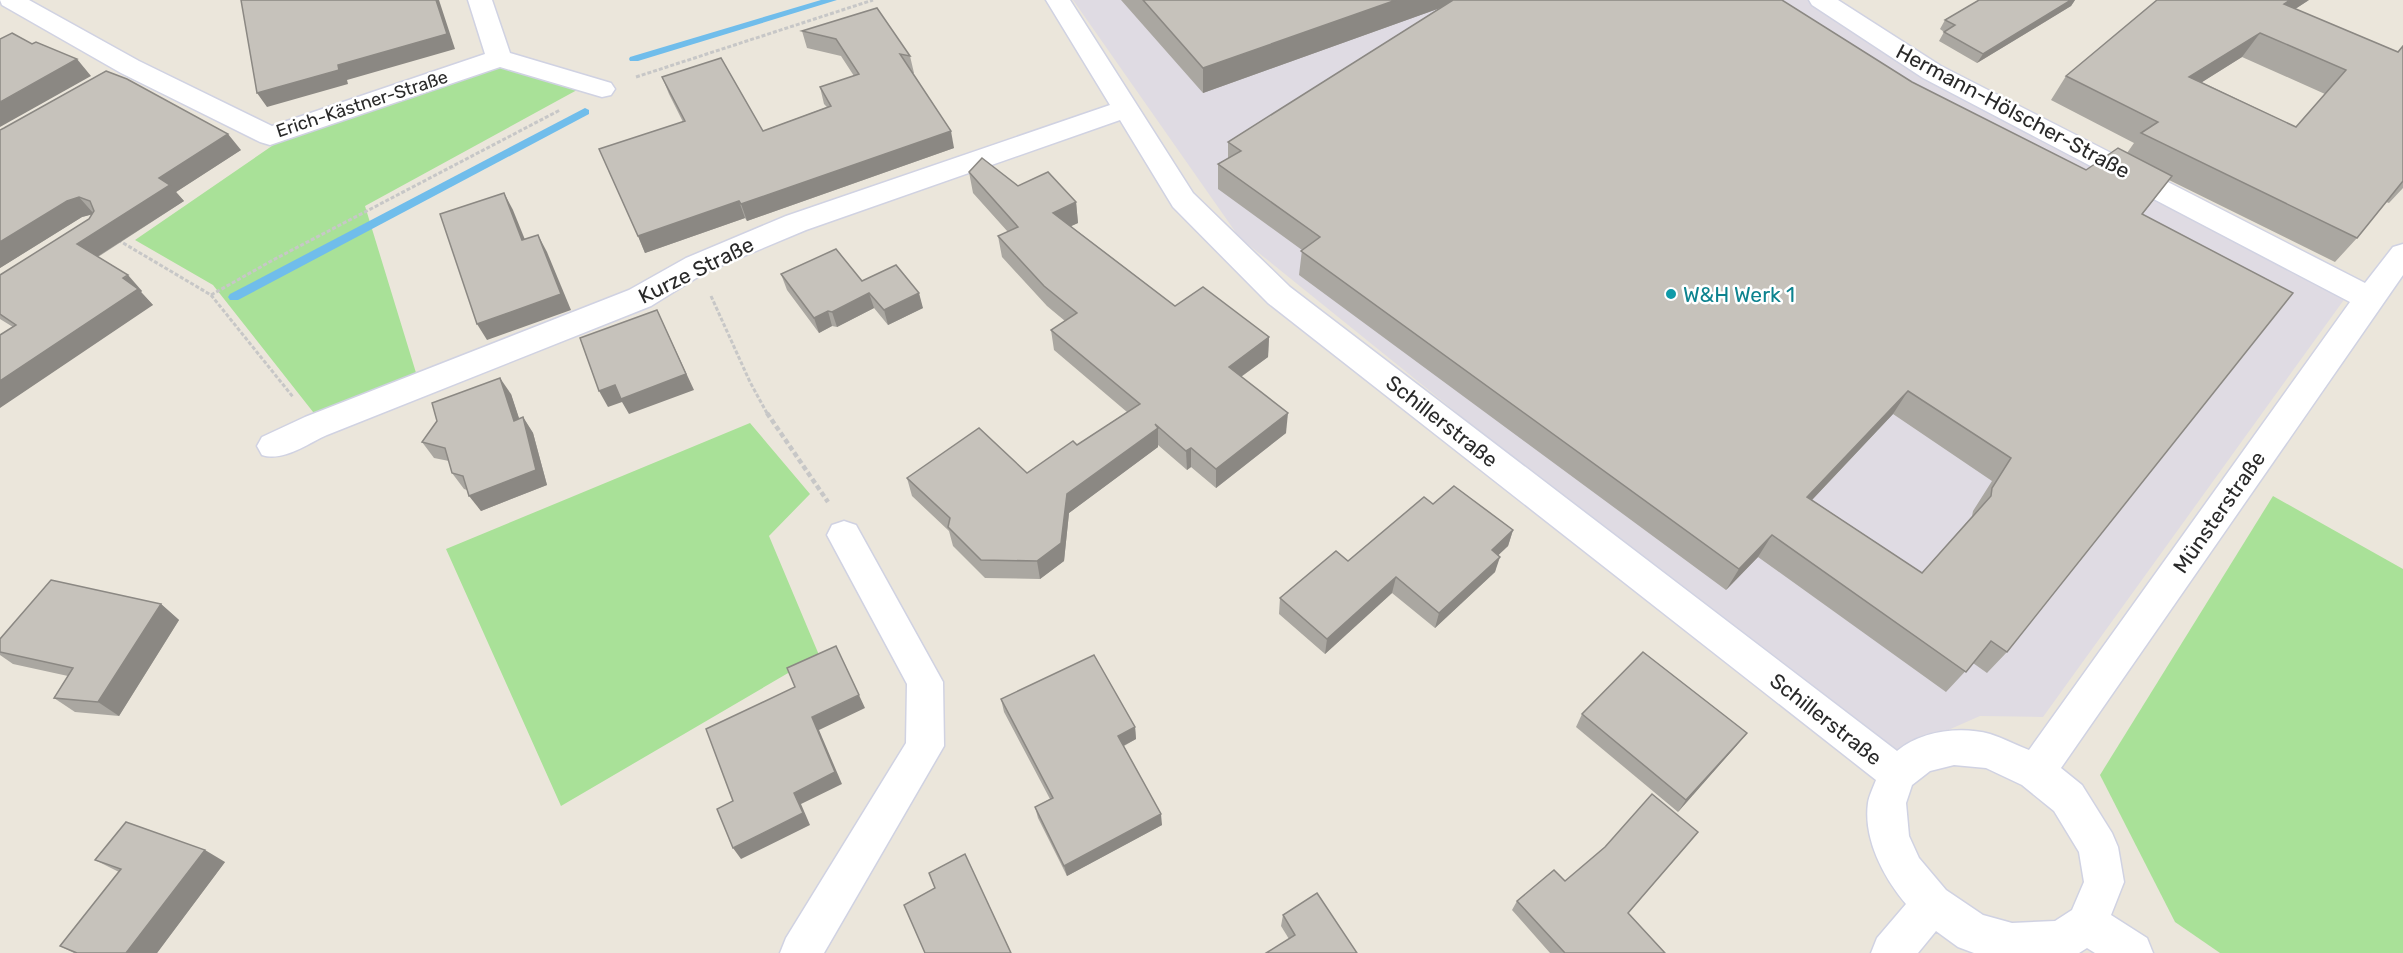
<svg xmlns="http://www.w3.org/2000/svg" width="2403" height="953" font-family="Rubik,sans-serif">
  <rect width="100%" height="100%" fill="#ebe6db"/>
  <polygon fill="#dfdbe3" points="1073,0 1814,0 2351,290 2043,717 1980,716 1898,752 1508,454 1239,237"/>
  <g fill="#a9e198">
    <polygon points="496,66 577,90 365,206 417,376 317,417 213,285 135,240 285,137"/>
    <polygon points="750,423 810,494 769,536 819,655 561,806 446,549"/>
    <polygon points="2273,496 2403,569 2403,953 2220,953 2175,922 2100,775"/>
  </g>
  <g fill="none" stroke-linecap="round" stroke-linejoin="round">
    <g fill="#70bdeb" fill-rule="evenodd">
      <polygon points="821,0 837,0 638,61 630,61 629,59 630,57"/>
      <polygon points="585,108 589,110 589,114 238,300 230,300 228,297 230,294"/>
    </g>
    <g stroke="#d0d2e2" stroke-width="3">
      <g id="minor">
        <polygon points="0,0 29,0 139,61 272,126 485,54 468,0 492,0 510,53 611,83 615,89 611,95 602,97 500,67 270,145 260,142 121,73 2,5"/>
        <path d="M1046 0H1070L1193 193 1290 287 1897 751C1921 731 1960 726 1990 734 2003 738 2016 745 2029 750L2350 302 1923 78 1812 5 1809 0H1838L1941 66 2365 283 2393 247 2403 244V275L2061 768 2082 785 2112 833 2118 847 2124 882 2111 915 2147 938 2153 953H2095L2087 948 2079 953H1974L1958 947 1936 931 1918 953H1871L1877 938 1906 904C1884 878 1863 839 1868 803 1869 796 1873 788 1876 780L1268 303 1173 207 1120 120 806 230 706 272 651 306 327 435C307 444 283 462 262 455L257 446 262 437 305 417 629 290 686 258 786 216 1110 105ZM1954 765 1986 768 2022 785 2054 811 2079 852 2084 882 2072 910 2055 921 2012 923 1983 915 1946 890 1919 858 1909 836 1906 803 1912 785 1930 771Z"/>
        <polygon points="844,521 856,525 943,682 944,746 824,953 780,953 786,938 906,743 907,684 827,535 832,525"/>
      </g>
    </g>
    <g stroke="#c7c7c7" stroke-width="3" stroke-dasharray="4 2" stroke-linecap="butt">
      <polyline points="636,77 873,0"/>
      <polyline points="118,240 211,295 293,397"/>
      <polyline points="211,295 273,260 560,110"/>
      <polyline points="711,296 750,382 768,415"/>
    </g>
    <polyline stroke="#c7c7c7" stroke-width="4.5" stroke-dasharray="5 3" stroke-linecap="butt" points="767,413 828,502"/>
    <use href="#minor" fill="#fff" fill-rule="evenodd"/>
  </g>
  <g fill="#aaa7a1" fill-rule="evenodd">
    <path d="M1121 0H1782L1912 82 2086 170 2127 153 2134 143 2051 100 2066 76 2309 0 2295 9 2398 52 2403 46V188L2389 203 2386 202 2357 238 2335 262 2169 180 2142 215 2007 652 1987 673 1973 663 1946 692 1758 557 1726 590 1299 275 1302 250 1218 189V164L1228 158V142L1440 8 1203 93ZM2242 57 2325 94 2296 127 2202 82ZM1893 414 1992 481 1973 511 1972 516 1922 573 1812 500Z"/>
    <polygon points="1979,0 2075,0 2071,6 1977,63 1939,41 1944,32 1940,29 1945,20"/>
    <polygon points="802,31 910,56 914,73 912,73 954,148 747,221 745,218 645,253 638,236 683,122 669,94 662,77 763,131 827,107 824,104 820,87 854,76 841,56 807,48"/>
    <polygon points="0,130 241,150 176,192 184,201 98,257 142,291 141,292 153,305 13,327 0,319 0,275 89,219 92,214 82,217 0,268"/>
    <polygon points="969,172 1076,202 1078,223 1071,226 1175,306 1269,337 1268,357 1241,377 1286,433 1216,488 1191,467 1187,470 1158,445 1158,447 1069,513 1064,561 1040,579 985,578 953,546 949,531 912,496 907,478 1027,473 1077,445 1127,412 1054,350 1051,330 1065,321 1047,306 1002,257 998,236 1008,232 973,193"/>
    <polygon points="781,274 862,281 923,308 888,325 874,308 837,327 832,326 819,333 787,290"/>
    <polygon points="511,394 519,419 523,417 533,433 547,485 481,511 467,490 464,489 452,473 449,461 434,458 422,442"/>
    <polygon points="1433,504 1513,530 1508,546 1498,555 1495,572 1435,628 1392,593 1325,654 1279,614 1280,598 1348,561"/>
    <polygon points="161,604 179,620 119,716 75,712 54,698 68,676 13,664 0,655 0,639"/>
    <polygon points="1001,699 1135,727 1136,739 1124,746 1162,825 1067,876 1038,818 1035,807 1050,799 1004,712"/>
    <polygon points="1582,714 1737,745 1678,812 1576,727"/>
    <polygon points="1690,842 1628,913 1665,953 1550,953 1512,910 1517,901 1565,881"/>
    <polygon points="95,860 225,862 157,953 74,953 60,946 119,872"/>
    <polygon points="1283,915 1357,953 1289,939 1281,926"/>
  </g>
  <g fill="#8b8883">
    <polygon points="436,0 439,0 455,49 347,80 348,84 267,107 257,93 338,65"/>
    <polygon points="1396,0 1457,0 1457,2 1203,93 1203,68"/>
    <polygon points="2071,0 2075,0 2071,6 1977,63 1983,54"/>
    <polygon points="2290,0 2309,0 2266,28 2284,4"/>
    <polygon points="2260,33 2242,57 2172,101 2189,77"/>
    <polygon points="77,59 91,76 0,127 0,102"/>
    <polygon points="951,131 954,148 747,221 741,204"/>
    <polygon points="228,134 241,150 176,192 184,201 92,260 77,244 159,178"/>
    <polygon points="504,193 513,210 532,257 522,240"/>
    <polygon points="79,197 94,214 82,217 0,268 0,242 67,201"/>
    <polygon points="739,201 745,218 645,253 638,236"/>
    <polygon points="1076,202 1078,223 1056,233 1053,213"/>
    <polygon points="538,235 547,252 571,310 487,340 477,324"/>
    <polygon points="128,275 142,291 141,292 153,305 0,408 0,381"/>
    <polygon points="869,293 874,308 837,327 832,312"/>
    <polygon points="919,293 923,308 888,325 884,310"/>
    <polygon points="657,310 694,390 629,414 622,402 608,407 599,391"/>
    <polygon points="828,311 832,326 819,333 814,318"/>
    <polygon points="1269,337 1268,357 1228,386 1229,367"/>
    <polygon points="500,378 511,394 525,436 514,421"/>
    <polygon points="1908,391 1893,414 1793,520 1807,497"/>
    <polygon points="1288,413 1286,433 1216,488 1216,469"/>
    <polygon points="523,417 533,433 547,485 481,511 469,496"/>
    <polygon points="1158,428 1158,447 1069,513 1064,561 1040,579 1037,561 1067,494"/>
    <polygon points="1191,448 1191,467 1187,470 1186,451"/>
    <polygon points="1513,530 1508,546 1487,566 1492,550"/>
    <polygon points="1772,535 1758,557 1726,590 1739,569"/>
    <polygon points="1500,557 1495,572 1435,628 1439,613"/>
    <polygon points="1396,577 1392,593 1325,654 1327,639"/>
    <polygon points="161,604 179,620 119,716 98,702"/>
    <polygon points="859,695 865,708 819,730 842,784 801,804 810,825 741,859 733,848 794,793 812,717"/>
    <polygon points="1135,727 1136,739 1119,748 1118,736"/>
    <polygon points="1747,733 1737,745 1678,812 1686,800"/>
    <polygon points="1161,814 1162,825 1067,876 1064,866"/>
    <polygon points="205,850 225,862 157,953 126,953"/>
  </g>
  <g fill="#c6c2bb" stroke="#8b8883" stroke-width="1.5" fill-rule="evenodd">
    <polygon points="241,0 436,0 447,34 338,65 339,70 257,93"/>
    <polygon points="1143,0 1396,0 1203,68"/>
    <path d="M1453 0H1782L1912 82 2086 170 2118 148 2172 176 2142 214 2293 293 2007 652 1991 641 1966 672 1772 535 1739 569 1301 251 1320 237 1218 164 1241 151 1228 142ZM1908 391 2011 458 1992 488 1991 496 1922 573 1807 497Z"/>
    <polygon points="1979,0 2071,0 1983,54 1944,32 1955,25 1945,20"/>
    <path d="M2157 0H2290L2284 4 2398 52 2403 46V181L2357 238 2141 133 2158 122 2066 76ZM2260 33 2346 70 2296 127 2189 77Z"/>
    <polygon points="877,8 910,56 900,54 951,131 741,204 739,201 638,236 599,149 685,121 662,77 721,58 763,131 831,106 820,87 859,74 836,39 802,31"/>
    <polygon points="12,33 32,44 36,42 77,59 0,102 0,39"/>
    <polygon points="106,71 127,79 228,134 159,178 170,185 77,244 128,275 123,278 138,289 0,381 0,335 16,325 0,314 0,275 89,219 94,211 90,201 79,197 67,201 0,242 0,130 4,128"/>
    <polygon points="982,158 1018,186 1048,172 1076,202 1053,213 1175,306 1203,287 1269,337 1229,367 1288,413 1216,469 1191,448 1186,451 1155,424 1158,428 1067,494 1061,543 1037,561 981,560 948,527 950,518 907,478 979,428 1027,473 1073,441 1077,445 1140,404 1051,330 1077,313 1044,286 998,236 1018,227 969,172"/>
    <polygon points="504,193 522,240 538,235 561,294 477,324 440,214"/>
    <polygon points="836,249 862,281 896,265 919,293 884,310 869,293 832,312 828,311 814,318 781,274"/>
    <polygon points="657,310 686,374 621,399 615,385 599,391 580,338"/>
    <polygon points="500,378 514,421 523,417 536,470 469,496 463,476 452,473 445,448 422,442 437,421 432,403"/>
    <polygon points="1454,486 1513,530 1492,550 1500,557 1439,613 1396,577 1327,639 1280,598 1336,551 1348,561 1424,497 1433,504"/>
    <polygon points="51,580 161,604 98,702 54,698 73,668 0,652 0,639"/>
    <polygon points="836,646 859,695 812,717 835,772 794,793 803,813 733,848 717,809 733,801 706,729 795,687 787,668"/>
    <polygon points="1643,652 1747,733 1686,800 1582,714"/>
    <polygon points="1094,655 1135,727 1118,736 1161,814 1064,866 1035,807 1053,798 1001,699"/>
    <polygon points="1652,794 1698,832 1628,913 1665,953 1565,953 1517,901 1554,870 1565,881 1605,847"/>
    <polygon points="126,822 205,850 126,953 77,953 60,946 121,869 95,860"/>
    <polygon points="965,854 1011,953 925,953 904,905 935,888 929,873"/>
    <polygon points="1317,893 1357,953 1266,953 1295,935 1283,915"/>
  </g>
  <circle fill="#0f9aa8" stroke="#fff" stroke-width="2" cx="1671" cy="294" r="6"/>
  <g text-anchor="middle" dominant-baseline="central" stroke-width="5" stroke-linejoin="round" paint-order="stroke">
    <g font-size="18" fill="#292929" stroke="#fff">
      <text transform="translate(362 104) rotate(-18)">Erich-Kästner-Straße</text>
    </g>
    <g font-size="21" fill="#292929" stroke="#fff">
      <text transform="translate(2013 111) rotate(28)">Hermann-Hölscher-Straße</text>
      <text transform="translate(696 270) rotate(-26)">Kurze Straße</text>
      <text transform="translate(1442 421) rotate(38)">Schillerstraße</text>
      <text transform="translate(2219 512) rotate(-55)">Münsterstraße</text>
      <text transform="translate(1826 719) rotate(38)">Schillerstraße</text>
    </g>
    <g font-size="21" fill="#0d838f" stroke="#fff" text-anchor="start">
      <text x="1683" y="294">W&amp;H Werk 1</text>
    </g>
  </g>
</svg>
